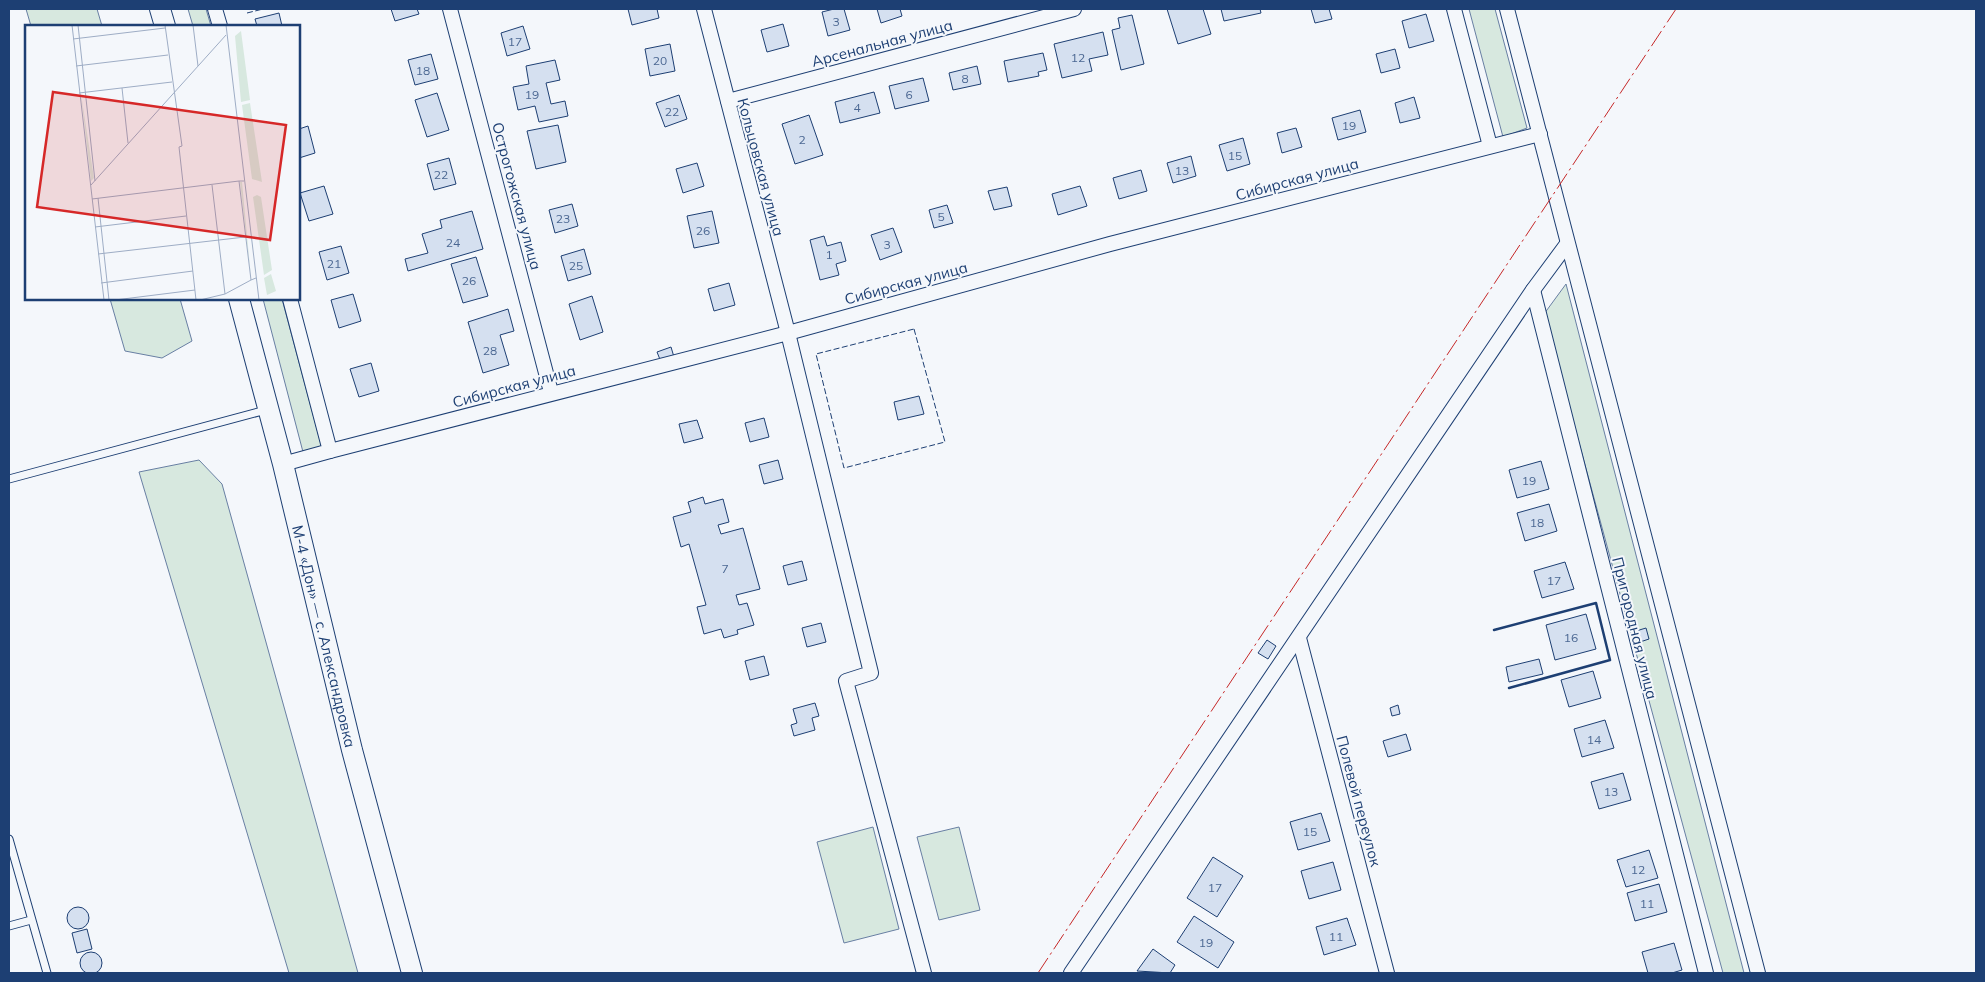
<svg xmlns="http://www.w3.org/2000/svg" width="1985" height="982" font-family="Mulish,sans-serif">
  <rect width="100%" height="100%" fill="#f4f7fb"/>
  <g fill="#d7e8df" stroke="#687fa3">
    <polygon points="26,9 97,9 102,26 31,26"/>
    <polygon points="188,9 206,9 211,26 193,26"/>
    <polygon points="1469,9 1495,9 1527,128 1503,137"/>
    <polygon points="1566,284 1744,973 1723,973 1544,314"/>
    <polygon points="110,299 180,299 192,341 162,358 125,351"/>
    <polygon points="263,299 282,299 322,448 303,452"/>
    <polygon points="199,460 222,484 358,973 289,973 139,472"/>
    <polygon points="873,827 899,929 844,943 817,842"/>
    <polygon points="959,827 980,910 939,920 917,837"/>
  </g>
  <g fill="#d5e0f0" stroke="#1d3f73">
    <polygon points="391,9 417,9 419,14 395,21"/>
    <polygon points="628,9 657,9 659,18 632,25"/>
    <polygon points="834,9 844,9 850,30 828,36 822,12"/>
    <polygon points="877,9 900,9 902,16 881,23"/>
    <polygon points="1167,9 1203,9 1211,34 1178,44"/>
    <polygon points="1221,9 1260,9 1261,13 1224,21"/>
    <polygon points="1311,9 1329,9 1332,19 1315,23"/>
    <polygon points="279,13 282,26 257,26 255,19"/>
    <polygon points="1426,14 1434,41 1409,48 1402,21"/>
    <polygon points="1132,15 1144,64 1121,70 1112,30 1120,28 1118,18"/>
    <polygon points="783,24 789,46 767,52 761,30"/>
    <polygon points="523,26 530,49 507,56 501,33"/>
    <polygon points="1103,32 1108,55 1089,59 1092,71 1062,78 1054,44"/>
    <polygon points="670,44 675,71 650,76 645,49"/>
    <polygon points="1395,49 1400,68 1381,73 1376,54"/>
    <polygon points="1043,53 1047,70 1038,72 1039,76 1008,82 1004,61"/>
    <polygon points="431,54 438,79 415,85 408,60"/>
    <polygon points="555,60 560,80 546,83 551,104 565,101 568,116 539,122 535,106 518,110 513,87 529,84 526,66"/>
    <polygon points="977,66 981,84 953,90 949,73"/>
    <polygon points="923,78 929,101 895,109 889,86"/>
    <polygon points="874,92 880,113 840,123 835,102"/>
    <polygon points="437,93 449,130 427,137 415,100"/>
    <polygon points="679,95 687,119 665,127 656,103"/>
    <polygon points="1414,97 1420,118 1400,123 1395,103"/>
    <polygon points="1360,110 1366,132 1338,140 1332,118"/>
    <polygon points="809,115 823,155 795,164 782,124"/>
    <polygon points="558,125 566,162 536,169 527,131"/>
    <polygon points="308,126 315,153 299,158 299,129"/>
    <polygon points="1296,128 1302,147 1282,153 1277,133"/>
    <polygon points="1243,138 1250,164 1227,171 1219,145"/>
    <polygon points="1191,156 1196,176 1173,183 1167,163"/>
    <polygon points="449,158 456,184 434,190 427,164"/>
    <polygon points="697,163 704,186 683,193 676,169"/>
    <polygon points="1141,170 1147,191 1119,199 1113,178"/>
    <polygon points="324,186 333,214 309,221 300,193"/>
    <polygon points="1080,186 1087,206 1058,215 1052,194"/>
    <polygon points="1007,187 1012,206 994,210 988,191"/>
    <polygon points="572,204 578,226 555,233 549,210"/>
    <polygon points="947,205 953,223 934,228 929,210"/>
    <polygon points="472,211 483,249 408,271 405,259 428,253 422,234 442,228 440,220"/>
    <polygon points="712,211 719,243 694,248 687,216"/>
    <polygon points="893,228 902,252 880,260 871,235"/>
    <polygon points="824,236 827,246 841,242 846,261 836,264 839,275 820,280 810,240"/>
    <polygon points="341,246 349,273 327,280 319,252"/>
    <polygon points="584,249 591,274 568,281 561,256"/>
    <polygon points="476,257 488,296 463,303 451,264"/>
    <polygon points="729,283 735,305 714,311 708,289"/>
    <polygon points="353,294 361,321 339,328 331,300"/>
    <polygon points="592,296 603,332 580,340 569,304"/>
    <polygon points="508,309 514,331 500,335 509,365 483,373 468,322"/>
    <polygon points="671,347 674,357 661,362 657,352"/>
    <polygon points="371,363 379,391 359,397 350,369"/>
    <polygon points="919,396 924,414 898,420 894,402"/>
    <polygon points="764,418 769,437 750,442 745,423"/>
    <polygon points="697,420 703,438 684,443 679,424"/>
    <polygon points="778,460 783,479 764,484 759,465"/>
    <polygon points="1541,461 1549,489 1517,498 1509,470"/>
    <polygon points="703,497 705,504 723,499 729,522 718,525 721,534 743,528 760,589 736,595 739,605 747,603 754,625 737,630 738,634 724,638 721,629 704,634 697,607 706,605 689,544 681,547 673,517 691,512 688,502"/>
    <polygon points="1549,504 1557,531 1525,541 1517,513"/>
    <polygon points="802,561 807,580 788,585 783,566"/>
    <polygon points="1565,562 1574,589 1542,598 1534,571"/>
    <polygon points="1586,614 1596,649 1555,660 1546,625"/>
    <polygon points="821,623 826,642 807,647 802,628"/>
    <polygon points="1646,628 1649,639 1640,642 1636,631"/>
    <polygon points="1267,640 1276,646 1268,659 1258,653"/>
    <polygon points="764,656 769,675 750,680 745,661"/>
    <polygon points="1539,659 1543,674 1509,682 1506,667"/>
    <polygon points="1593,671 1601,698 1569,707 1561,680"/>
    <polygon points="815,703 819,716 812,718 815,730 794,736 791,725 797,723 793,709"/>
    <polygon points="1398,705 1400,714 1392,716 1390,708"/>
    <polygon points="1605,720 1614,748 1582,757 1574,729"/>
    <polygon points="1406,734 1411,750 1388,757 1383,741"/>
    <polygon points="1623,773 1631,800 1599,809 1591,782"/>
    <polygon points="1321,813 1330,841 1298,850 1290,822"/>
    <polygon points="1649,850 1658,878 1626,887 1617,860"/>
    <polygon points="1213,857 1243,876 1217,917 1187,898"/>
    <polygon points="1333,862 1341,890 1309,899 1301,871"/>
    <polygon points="1659,884 1667,912 1635,921 1627,893"/>
    <circle cx="78" cy="918" r="11"/>
    <polygon points="1194,916 1234,942 1218,968 1177,942"/>
    <polygon points="1347,918 1356,945 1324,955 1316,927"/>
    <polygon points="87,929 92,949 77,953 72,933"/>
    <polygon points="1674,943 1682,970 1672,973 1648,973 1642,952"/>
    <polygon points="1153,949 1175,965 1170,973 1137,971"/>
    <circle cx="91" cy="963" r="11"/>
  </g>
  <g fill="none" stroke-linecap="round" stroke-linejoin="round">
    <g stroke="#1d3f73" stroke-width="9">
      <g id="lane">
        <polyline points="9,479 266,410"/>
        <polyline points="9,839 47,973"/>
        <polyline points="9,926 31,920"/>
      </g>
    </g>
    <g stroke="#1d3f73" stroke-width="16">
      <g id="street">
        <polyline points="215,9 220,26"/>
        <polyline points="450,9 551,392"/>
        <polyline points="704,9 788,333 871,673 846,681 924,973"/>
        <polyline points="1454,9 1490,146"/>
        <polyline points="1507,9 1758,973"/>
        <polyline points="728,101 1074,9"/>
        <polyline points="1533,290 1706,973"/>
        <polyline points="330,451 788,333 1110,244 1540,134"/>
        <polyline points="283,464 330,451 290,299"/>
        <polyline points="1299,638 1387,973"/>
        <polyline points="1071,973 1533,290 1567,244"/>
      </g>
    </g>
    <g stroke="#1d3f73" stroke-width="22">
      <g id="secondary">
        <polyline points="160,9 165,26"/>
        <path id="s1" d="M239 299 283 464 352 750 412 973"/>
      </g>
    </g>
    <use href="#lane" stroke="#f4f7fb" stroke-width="7"/>
    <use href="#street" stroke="#f4f7fb" stroke-width="14"/>
    <use href="#secondary" stroke="#f4f7fb" stroke-width="20"/>
    <g stroke="#1d3f73" stroke-width="1" stroke-dasharray="6 2.5" stroke-linecap="butt">
      <polyline points="247,13 263,9"/>
      <polygon points="914,329 945,442 844,468 816,354"/>
    </g>
    <polyline stroke="#1d3f73" stroke-width="2.5" points="1494,630 1596,603 1610,660 1509,688"/>
    <polyline stroke="#c62828" stroke-width="1" stroke-dasharray="18 4 2.5 4" stroke-linecap="butt" points="1038,973 1676,9"/>
  </g>
  <g text-anchor="middle" dominant-baseline="central" stroke-width="4" stroke-linejoin="round" paint-order="stroke">
    <g font-size="12" fill="#4b6792">
      <text x="836" y="21">3</text>
      <text x="515" y="41">17</text>
      <text x="1078" y="57">12</text>
      <text x="660" y="60">20</text>
      <text x="423" y="70">18</text>
      <text x="965" y="78">8</text>
      <text x="532" y="94">19</text>
      <text x="909" y="94">6</text>
      <text x="857" y="107">4</text>
      <text x="672" y="111">22</text>
      <text x="1349" y="125">19</text>
      <text x="802" y="139">2</text>
      <text x="1235" y="155">15</text>
      <text x="1182" y="170">13</text>
      <text x="441" y="174">22</text>
      <text x="941" y="216">5</text>
      <text x="563" y="218">23</text>
      <text x="703" y="230">26</text>
      <text x="453" y="242">24</text>
      <text x="887" y="244">3</text>
      <text x="829" y="254">1</text>
      <text x="334" y="263">21</text>
      <text x="576" y="265">25</text>
      <text x="469" y="280">26</text>
      <text x="490" y="350">28</text>
      <text x="1529" y="480">19</text>
      <text x="1537" y="522">18</text>
      <text x="725" y="568">7</text>
      <text x="1554" y="580">17</text>
      <text x="1571" y="637">16</text>
      <text x="1594" y="739">14</text>
      <text x="1611" y="791">13</text>
      <text x="1310" y="831">15</text>
      <text x="1638" y="869">12</text>
      <text x="1215" y="887">17</text>
      <text x="1647" y="903">11</text>
      <text x="1336" y="936">11</text>
      <text x="1206" y="942">19</text>
    </g>
    <g font-size="15" fill="#1d3f73" stroke="#f4f7fb">
      <text transform="translate(882 43) rotate(-15)">Арсенальная улица</text>
      <text transform="translate(761 167) rotate(75)">Кольцовская улица</text>
      <text transform="translate(1297 179) rotate(-15)">Сибирская улица</text>
      <text transform="translate(517 196) rotate(75)">Острогожская улица</text>
      <text transform="translate(906 283) rotate(-15)">Сибирская улица</text>
      <text transform="translate(514 386) rotate(-15)">Сибирская улица</text>
      <text transform="translate(1635 628) rotate(76)">Пригородная улица</text>
      <text stroke="none"><textPath href="#s1" startOffset="348">М-4 «Дон» — с. Александровка</textPath></text>
      <text transform="translate(1359 801) rotate(75)">Полевой переулок</text>
    </g>
  </g>
  <g transform="translate(25 25)">
    <rect width="275" height="275" fill="#f4f7fb"/>
    <path d="M216 6 225 75 216 77 210 11ZM56 69 69 153 66 156ZM225 78 237 157 227 154 217 80ZM215 157H217L226 253ZM232 170 236 172 247 245 239 250 228 172ZM246 249 251 266 242 270 239 253Z" fill="#d7e8df"/>
    <path fill="none" stroke="#9eadc5" stroke-width="1" d="M47 0 79 275M53 0 70 156M140 0 157 121 154 122 171 275M168 0 173 41M201 0 234 275M48 14 140 3M51 41 143 30M97 63 103 118M54 68 147 57M219 156H214L226 255 231 253M66 160 201 10M187 160 200 269M73 173 84 275M67 174 214 156M70 202 161 191M73 229 220 212M76 258 168 246M90 275 170 265M175 275 200 269 226 255"/>
    <path fill="#d62828" fill-opacity="0.15" stroke="#d62828" stroke-width="2.5" d="M28 67 261 100 245 215 12 182Z"/>
    <rect width="275" height="275" fill="none" stroke="#1d3f73" stroke-width="2.5"/>
  </g>
  <rect width="1985" height="982" fill="none" stroke="#1d3f73" stroke-width="20"/>
</svg>
